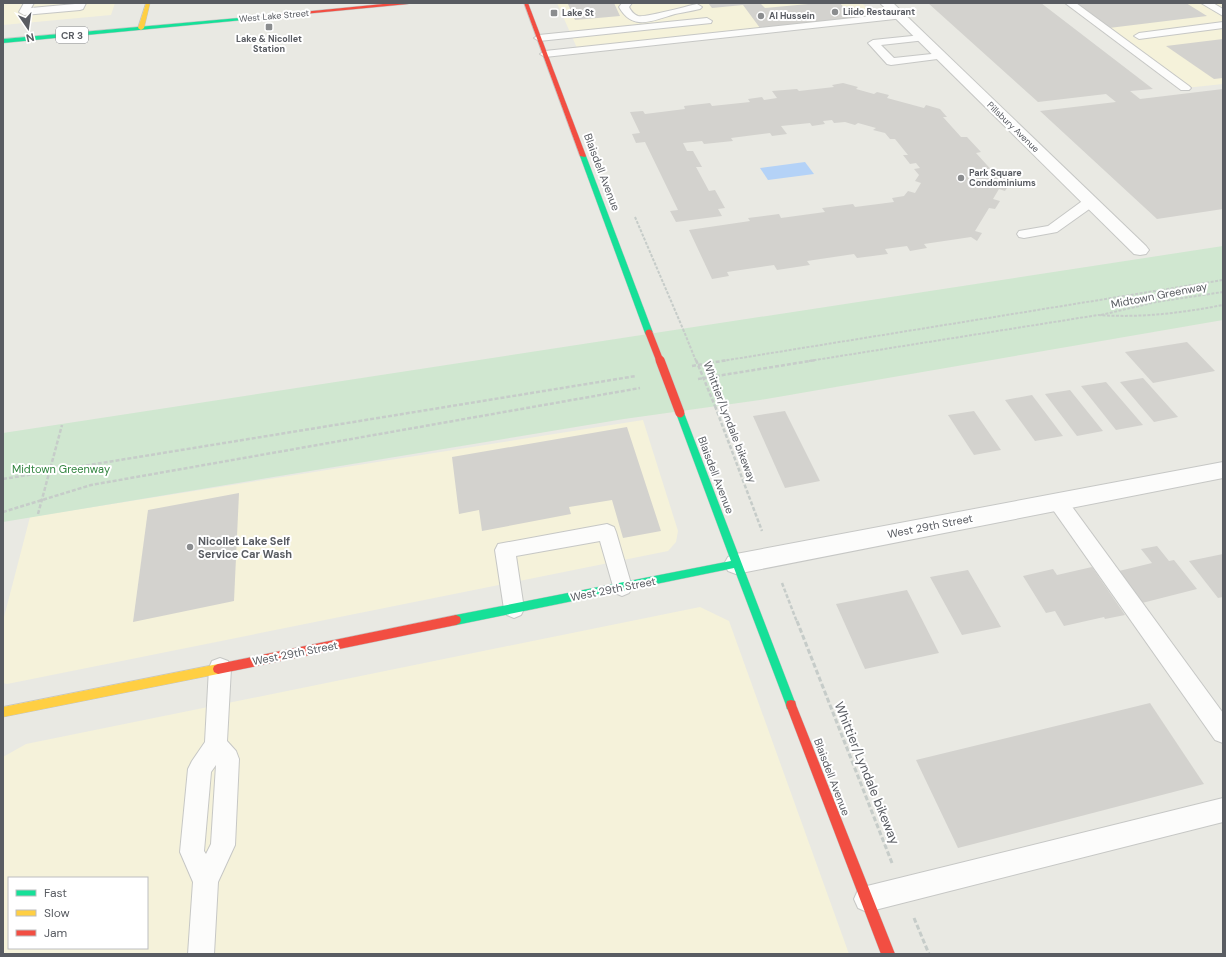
<svg xmlns="http://www.w3.org/2000/svg" width="1226" height="957" font-family="'DM Sans',sans-serif">
  <rect width="100%" height="100%" fill="#e9e9e3"/>
  <g fill="#f5f2da" fill-rule="evenodd">
    <polygon points="3,3 115,3 111,15 3,25"/>
    <polygon points="557,3 862,3 875,16 577,48"/>
    <polygon points="1068,3 1223,3 1223,84 1185,88"/>
    <polygon points="643,420 678,531 676,542 668,551 7,684 3,683 3,621 30,517"/>
    <path d="M700 607 729 621 849 954H3V757L26 744ZM9 878H147V948H9Z"/>
  </g>
  <polygon fill="#d0e7d0" points="1223,246 1223,320 760,400 624,419 3,522 3,433"/>
  <polygon fill="#b4d2f7" points="805,162 814,174 768,180 760,168"/>
  <g fill="#d3d2ce">
    <polygon points="582,3 614,3 620,16 575,20 568,4"/>
    <polygon points="708,3 760,3 765,8 819,3 840,3 854,19 760,28 743,5 712,8"/>
    <polygon points="928,3 1016,3 1018,4 1041,3 1153,89 1130,91 1140,99 1223,89 1223,209 1157,219 1040,111 1116,102 1106,94 1038,102"/>
    <polygon points="1075,3 1186,3 1207,16 1109,28"/>
    <polygon points="1223,39 1223,78 1214,79 1166,46"/>
    <polygon points="843,83 858,87 856,89 874,94 877,92 889,95 887,98 924,108 926,105 940,109 947,117 943,117 961,137 967,137 981,152 976,153 996,175 1003,175 1010,183 1005,191 999,189 993,199 1000,201 995,209 989,208 975,231 982,233 977,241 971,237 924,244 927,248 910,251 907,246 885,249 888,254 857,258 854,254 807,261 810,265 777,270 774,265 727,272 729,276 712,279 689,230 750,221 748,218 779,214 781,218 825,212 822,208 853,204 855,207 894,202 892,198 904,196 908,191 915,193 921,183 915,181 919,175 914,169 920,168 916,163 910,164 903,155 908,155 895,139 890,139 885,133 873,130 876,128 858,123 855,125 845,122 834,123 832,120 823,121 825,124 812,126 810,123 781,126 787,134 772,136 770,133 731,138 733,141 704,144 702,141 683,143 687,151 693,151 702,167 696,167 709,191 715,190 725,208 718,209 722,216 676,222 670,211 678,210 645,142 636,143 632,134 640,133 630,112 643,111 645,114 685,109 684,106 710,103 712,106 750,102 748,99 762,97 764,100 777,98 772,91 797,89 799,91 834,87 832,85"/>
    <polygon points="1187,342 1215,371 1153,383 1125,352"/>
    <polygon points="1143,378 1178,417 1154,422 1120,382"/>
    <polygon points="1106,382 1143,425 1116,430 1081,386"/>
    <polygon points="1070,390 1103,431 1077,436 1045,394"/>
    <polygon points="1032,395 1063,436 1035,441 1005,400"/>
    <polygon points="785,411 820,481 785,488 753,416"/>
    <polygon points="974,411 1001,450 974,455 948,415"/>
    <polygon points="627,427 661,531 623,538 612,500 569,507 571,514 482,531 479,510 459,514 452,457"/>
    <polygon points="239,493 234,601 133,622 148,510"/>
    <polygon points="1157,546 1169,561 1174,560 1197,589 1142,603 1119,571 1152,563 1141,549"/>
    <polygon points="1223,554 1223,597 1218,598 1189,561"/>
    <polygon points="1092,567 1125,615 1105,619 1104,617 1064,626 1055,611 1046,613 1023,576 1053,569 1057,575"/>
    <polygon points="968,570 1001,627 962,635 930,577"/>
    <polygon points="907,590 939,653 865,669 836,604"/>
    <polygon points="1150,703 1204,784 958,848 916,760"/>
  </g>
  <g fill="none" stroke-linecap="round" stroke-linejoin="round">
    <g stroke="#c6c7c5" stroke-width="2">
      <g id="lane">
        <polygon points="24,3 34,3 31,8 86,3 83,9 80,10 24,15 19,12"/>
        <path d="M622 3H632L629 7C631 11 633 14 638 16 645 18 687 6 697 4L702 7 700 9C692 11 684 12 675 14 654 20 633 32 619 7Z"/>
        <polygon points="1065,3 1076,3 1189,86 1191,88 1189,90 1181,90"/>
        <polygon points="1201,3 1213,3 1223,9 1223,16"/>
        <polygon points="900,13 905,16 904,18 545,57 540,54 545,51"/>
        <polygon points="707,18 712,21 711,23 539,41 534,38 539,35"/>
        <polygon points="1223,22 1223,28 1139,39 1134,36 1139,33"/>
        <polygon points="922,35 927,38 926,40 881,45 894,58 941,53 946,56 945,58 891,65 887,64 868,43 873,40"/>
        <polygon points="1090,198 1095,199 1097,202 1095,205 1057,232 1024,238 1019,237 1017,234 1019,231 1048,226 1085,199"/>
        <polygon points="1058,495 1065,497 1223,713 1223,743 1215,740 1051,507 1049,502 1051,497"/>
        <polygon points="607,524 614,527 616,532 632,587 629,593 622,596 615,593 600,541 516,556 524,609 521,615 514,618 507,615 504,609 495,550 498,544"/>
        <path d="M220 658 228 661 231 668 227 741 236 751 239 759 235 845 218 882 214 954H188L193 882 180 852 188 769 192 761 205 742 209 668 212 661ZM216 765 211 844 206 854 204 851 211 772Z"/>
        <polygon points="1223,798 1223,822 867,912 858,908 854,899 858,890 867,886"/>
      </g>
    </g>
    <g stroke="#c6c7c5" stroke-width="2">
      <g id="street">
        <polygon points="880,3 893,3 1146,246 1149,250 1146,254 1140,255 1134,254"/>
        <polygon points="1223,462 1223,478 736,574 728,571 724,564 728,557 736,554"/>
      </g>
    </g>
    <g stroke="#c4c5c4" stroke-width="1">
      <g id="fast">
        <polygon points="262,16 264,16 264,18 3,43 3,39"/>
        <polygon points="581,155 586,156 653,333 652,335 646,335 645,333 580,156"/>
        <polygon points="680,410 684,413 796,705 795,709 791,710 787,709 786,705 734,568 456,625 452,623 451,620 452,617 456,615 731,561 676,413"/>
      </g>
    </g>
    <g stroke="#c4c5c4" stroke-width="1">
      <g id="slow">
        <polygon points="146,3 150,3 144,28 141,30 138,28"/>
        <polygon points="218,664 222,666 223,669 222,672 218,674 3,717 3,707"/>
      </g>
    </g>
    <g stroke="#c4c5c4" stroke-width="1">
      <g id="jam">
        <polygon points="393,3 410,3 408,4 262,18 260,17 262,16"/>
        <polygon points="524,3 528,3 586,156 585,157 580,156"/>
        <polygon points="456,615 460,617 461,620 460,623 456,625 218,674 214,672 213,669 214,666 218,664"/>
        <polygon points="791,700 795,701 796,705 895,954 881,954 786,705 787,701"/>
      </g>
    </g>
    <g stroke="#c6ccc9" stroke-width="2" stroke-dasharray="3 1.5" stroke-linecap="butt">
      <polyline points="635,217 683,329"/>
      <polyline points="1101,315 1156,302 1223,292"/>
      <polyline points="722,361 1223,280"/>
      <path d="M809 361 1098 315C1141 318 1181 313 1223 305"/>
    </g>
    <g stroke="#c6ccc9" stroke-width="2.5" stroke-dasharray="4 2" stroke-linecap="butt">
      <polyline points="692,366 728,360"/>
      <polyline points="698,379 816,360"/>
      <polyline points="715,406 762,531"/>
      <polyline points="3,479 636,376"/>
      <polyline points="3,512 91,485 640,388"/>
      <polyline points="782,583 797,622"/>
    </g>
    <g stroke="#c6ccc9" stroke-width="3" stroke-dasharray="5 2.5" stroke-linecap="butt">
      <polyline points="797,621 892,863"/>
      <polyline points="914,918 929,954"/>
    </g>
    <use href="#lane" fill="#fcfcfb" fill-rule="evenodd"/>
    <use href="#street" fill="#fcfcfb" fill-rule="evenodd"/>
    <use href="#fast" fill="#16e098" fill-rule="evenodd"/>
    <use href="#slow" fill="#ffcf43" fill-rule="evenodd"/>
    <use href="#jam" fill="#f24e42" fill-rule="evenodd"/>
    <g stroke="#c4c5c4" stroke-width="8" stroke-linecap="butt">
      <polyline id="jam-bridge-far1" points="649,333 660,361"/>
    </g>
    <g stroke="#c4c5c4" stroke-width="10" stroke-linecap="butt">
      <polyline id="jam-bridge" points="660,360 680,413"/>
    </g>
    <polyline stroke="#c6ccc9" stroke-width="2" stroke-dasharray="3 1.5" stroke-linecap="butt" points="683,329 696,361"/>
    <g stroke="#c6ccc9" stroke-width="2.5" stroke-dasharray="4 2" stroke-linecap="butt">
      <polyline points="696,360 715,406"/>
      <polyline points="38,514 62,425"/>
    </g>
    <use href="#jam-bridge-far1" stroke="#f24e42" stroke-width="7"/>
    <use href="#jam-bridge" stroke="#f24e42" stroke-width="9"/>
  </g>
  <g fill="#8b8d8f" stroke="#fff" stroke-width="1.5">
    <circle cx="835" cy="12" r="4"/>
    <rect x="550" y="9" width="8" height="8" rx="2"/>
    <circle cx="761" cy="16" r="4"/>
    <rect x="265" y="23" width="8" height="8" rx="2"/>
    <circle cx="961" cy="178" r="4"/>
    <circle cx="190" cy="547" r="4"/>
  </g>
  <g text-anchor="middle" dominant-baseline="central" stroke-width="4" stroke-linejoin="round" paint-order="stroke">
    <g font-size="9" font-weight="bold" fill="#595c62" stroke="#fff" text-anchor="start">
      <text x="843" y="12">Liido Restaurant</text>
      <text x="562" y="13">Lake St</text>
      <text x="769" y="16">Al Hussein</text>
      <text x="269" y="39" text-anchor="middle">Lake &amp; Nicollet<tspan x="269" dy="10">Station</tspan></text>
      <text x="969" y="173">Park Square<tspan x="969" dy="10">Condominiums</tspan></text>
    </g>
    <g font-size="9" fill="#595c62" stroke="#fff">
      <text transform="translate(274 16) rotate(-5)">West Lake Street</text>
      <text transform="translate(1013 127) rotate(44)">Pillsbury Avenue</text>
    </g>
    <rect fill="#fff" stroke="#8b8d91" stroke-width="1" x="56" y="27" width="32" height="16" rx="3"/>
    <g font-size="10" font-weight="bold" fill="#595c62">
      <text x="72" y="35">CR 3</text>
    </g>
    <g font-size="11" fill="#595c62" stroke="#fff">
      <text transform="translate(602 172) rotate(69)">Blaisdell Avenue</text>
      <text transform="translate(1159 295) rotate(-11)">Midtown Greenway</text>
      <text transform="translate(730 422) rotate(69)">Whittier/Lyndale bikeway</text>
      <text transform="translate(716 475) rotate(69)">Blaisdell Avenue</text>
      <text transform="translate(930 526) rotate(-11)">West 29th Street</text>
      <text transform="translate(613 589) rotate(-11)">West 29th Street</text>
      <text transform="translate(295 653) rotate(-11)">West 29th Street</text>
      <text transform="translate(832 777) rotate(69)">Blaisdell Avenue</text>
    </g>
    <g font-size="11" fill="#348642" stroke="#fff">
      <text x="61" y="469">Midtown Greenway</text>
    </g>
    <g font-size="11" font-weight="bold" fill="#595c62" stroke="#fff" text-anchor="start">
      <text x="198" y="541">Nicollet Lake Self<tspan x="198" dy="13">Service Car Wash</tspan></text>
    </g>
    <g font-size="13" fill="#595c62" stroke="#fff">
      <text transform="translate(867 773) rotate(68)">Whittier/Lyndale bikeway</text>
    </g>
  </g>
  <rect width="1226" height="957" fill="none" stroke="#595c62" stroke-width="8"/>
  <rect x="8" y="877" width="140" height="72" fill="#ffffff" stroke="#bdbec0"/>
  <rect x="16" y="890" width="20" height="6" fill="#16e098" stroke="#bdbec0"/>
  <text x="44" y="897" font-size="12" fill="#595c62">Fast</text>
  <rect x="16" y="910" width="20" height="6" fill="#ffcf43" stroke="#bdbec0"/>
  <text x="44" y="917" font-size="12" fill="#595c62">Slow</text>
  <rect x="16" y="930" width="20" height="6" fill="#f24e42" stroke="#bdbec0"/>
  <text x="44" y="937" font-size="12" fill="#595c62">Jam</text>
  <g transform="translate(28 28) rotate(167)" stroke="#ffffff" stroke-width="3" paint-order="stroke">
  <path d="M0-3L7 15L0 10L-7 15Z" fill="#595c62"/>
  <text y="-6" font-size="11" font-weight="bold" text-anchor="middle" fill="#595c62">N</text>
  </g>
</svg>
